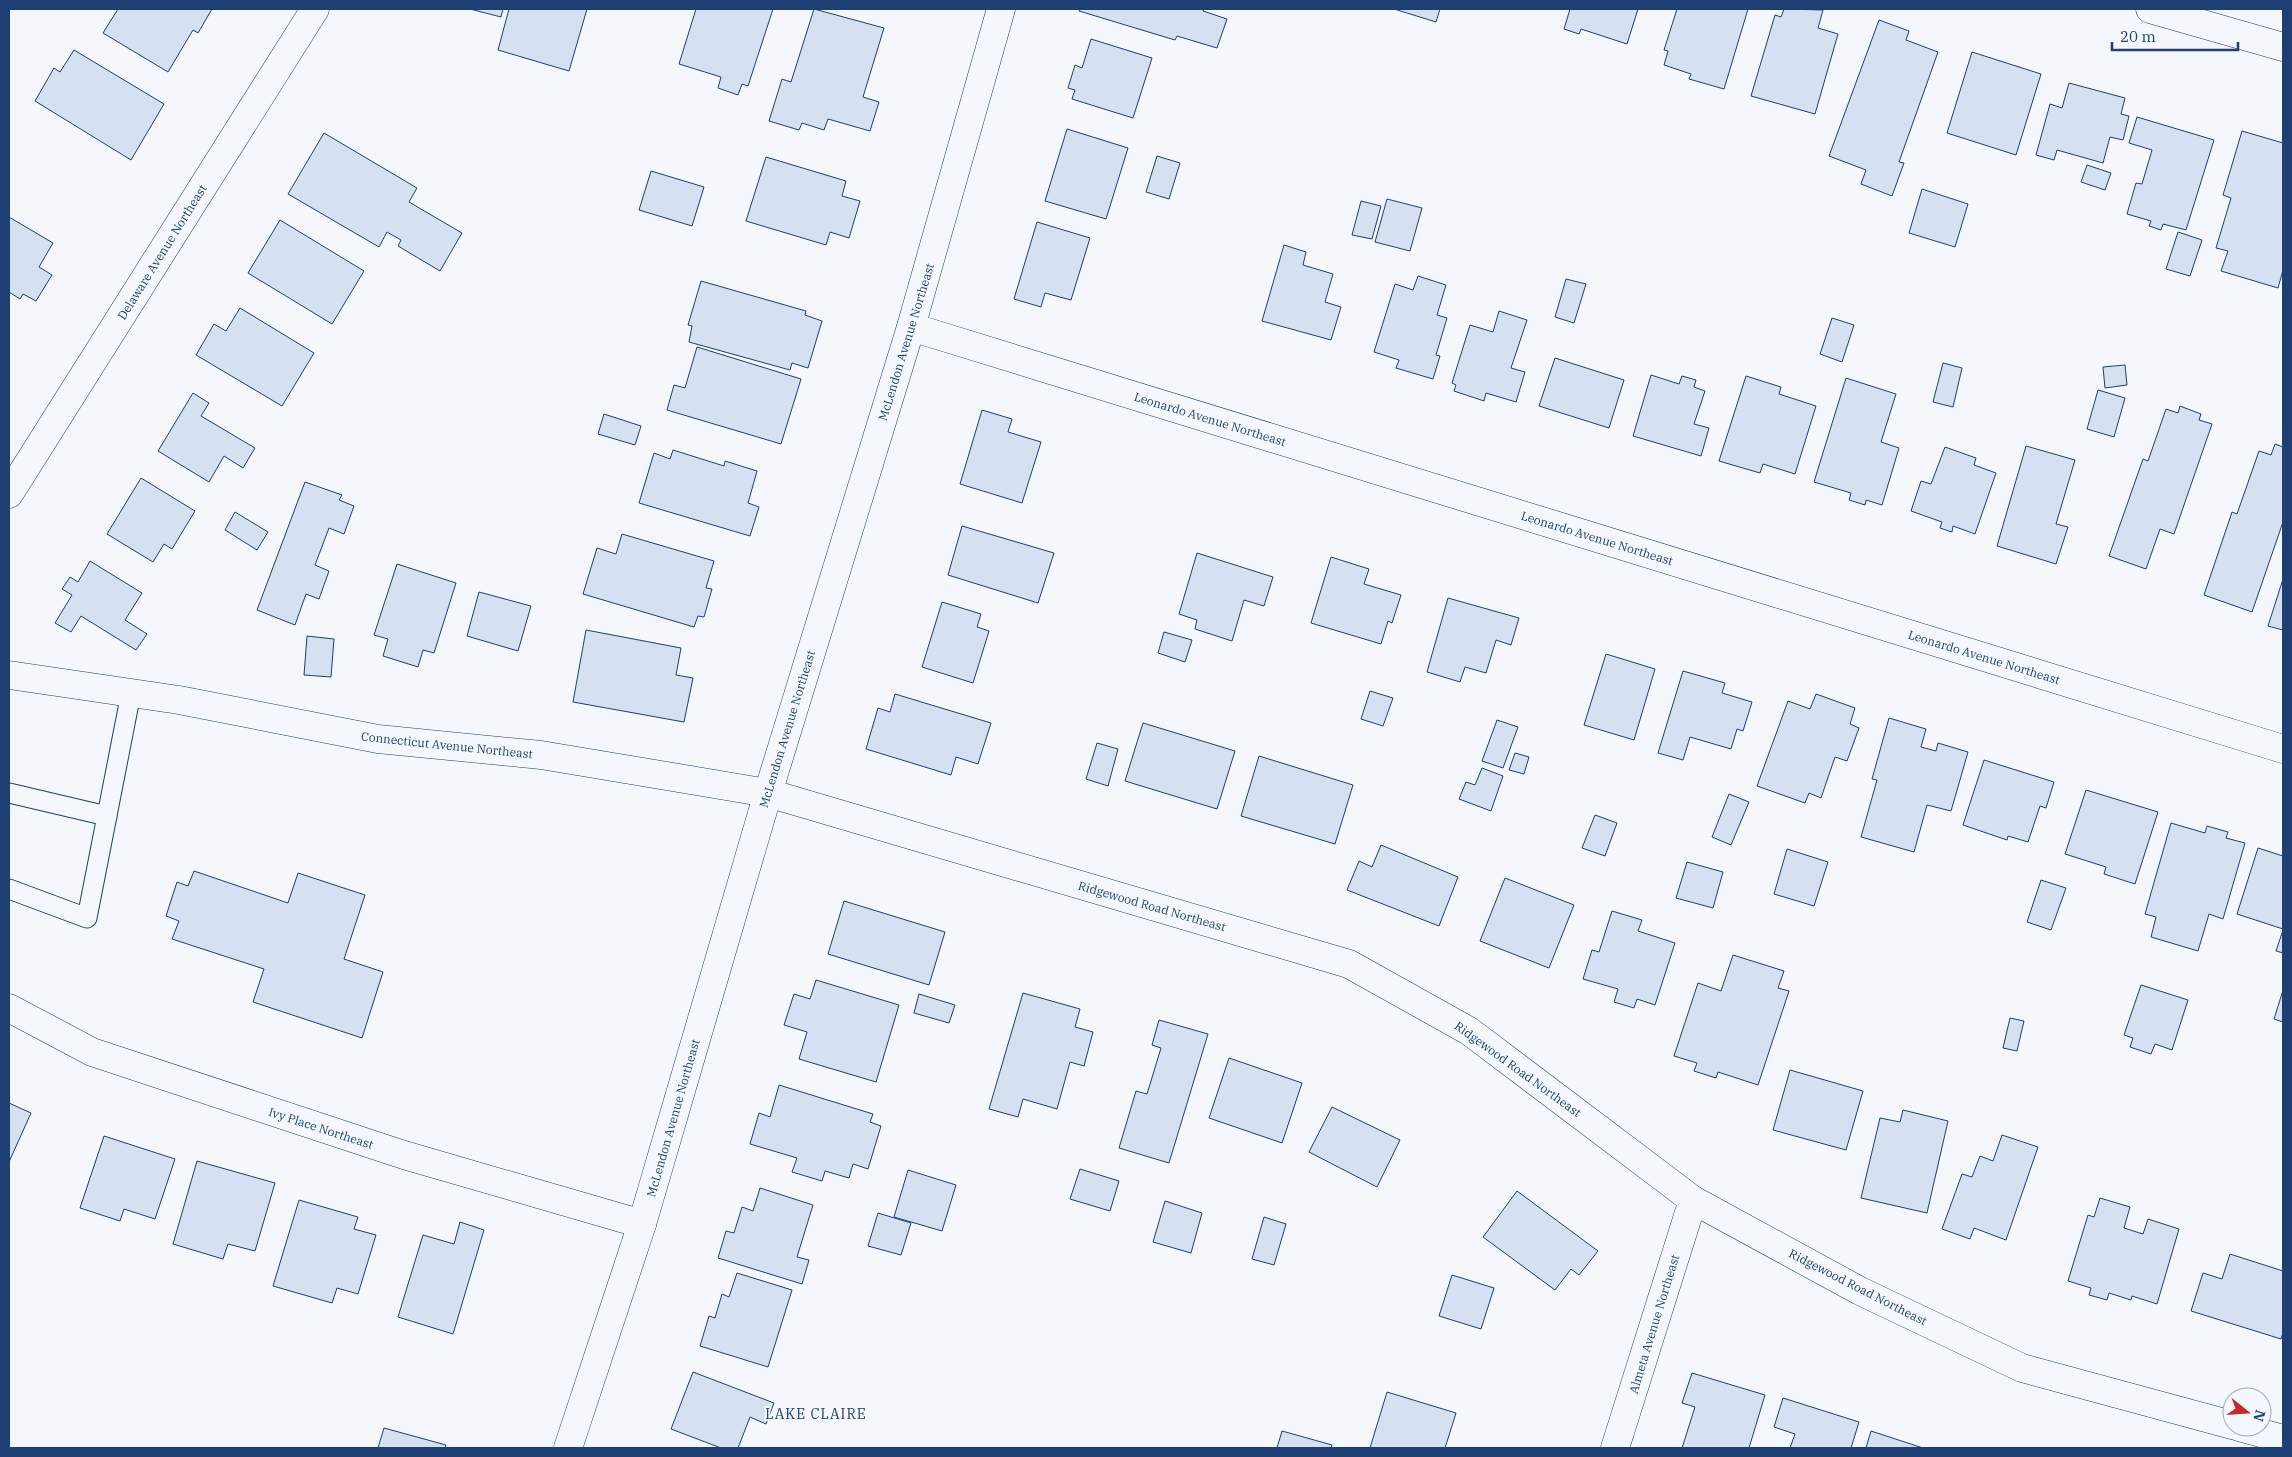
<svg xmlns="http://www.w3.org/2000/svg" width="2292" height="1457" font-family="'IBM Plex Serif',serif">
  <rect width="100%" height="100%" fill="#f4f7fb"/>
  <g fill="#d5e0f0" stroke="#1d3f73">
    <polygon points="118,9 212,9 198,33 193,30 168,72 103,33"/>
    <polygon points="470,9 503,9 501,17"/>
    <polygon points="509,9 587,9 569,71 498,50"/>
    <polygon points="696,9 773,9 748,86 742,84 738,95 718,88 721,77 679,64"/>
    <polygon points="814,9 884,28 863,97 879,102 870,131 828,119 824,130 802,123 799,130 769,121 782,79 791,82"/>
    <polygon points="1080,9 1204,9 1203,11 1227,19 1217,48 1177,36 1175,40 1079,11"/>
    <polygon points="1394,9 1440,9 1436,22"/>
    <polygon points="1570,9 1638,9 1627,44 1581,29 1579,34 1564,29"/>
    <polygon points="1677,9 1748,9 1724,89 1689,79 1691,74 1664,65 1668,51 1664,50"/>
    <polygon points="1784,9 1823,10 1818,28 1838,34 1815,114 1751,96 1775,15 1781,17"/>
    <polygon points="1879,20 1909,31 1906,40 1938,52 1899,162 1904,163 1892,196 1861,184 1866,170 1829,156"/>
    <polygon points="1091,39 1152,58 1133,118 1072,99 1075,90 1068,88 1075,65 1082,68"/>
    <polygon points="74,50 164,104 131,160 35,101 54,68 60,72"/>
    <polygon points="1972,52 2041,74 2016,155 1947,133"/>
    <polygon points="2069,83 2125,98 2121,114 2129,116 2123,140 2110,137 2103,163 2057,150 2054,160 2036,155 2050,104 2062,108"/>
    <polygon points="2137,117 2214,140 2186,230 2163,224 2161,230 2149,226 2151,221 2127,214 2136,183 2142,184 2152,150 2129,143"/>
    <polygon points="1067,129 1128,148 1106,219 1045,201"/>
    <polygon points="2242,131 2283,143 2283,270 2278,288 2221,271 2228,251 2216,248 2231,198 2223,195"/>
    <polygon points="324,133 417,188 409,202 462,233 440,271 398,246 401,240 387,232 379,247 288,194"/>
    <polygon points="1157,156 1180,163 1169,199 1146,192"/>
    <polygon points="766,157 846,181 842,196 860,201 849,238 830,232 826,245 746,221"/>
    <polygon points="2087,165 2111,173 2105,190 2081,182"/>
    <polygon points="651,171 704,187 692,226 639,210"/>
    <polygon points="1922,189 1968,204 1955,247 1909,233"/>
    <polygon points="1387,199 1422,208 1410,251 1375,242"/>
    <polygon points="1361,201 1381,206 1372,239 1352,235"/>
    <polygon points="9,217 53,243 39,267 52,275 36,301 23,294 20,299 9,292"/>
    <polygon points="280,220 364,271 332,324 248,273"/>
    <polygon points="1037,222 1090,238 1071,300 1045,293 1041,307 1014,299"/>
    <polygon points="2178,232 2202,240 2190,276 2166,269"/>
    <polygon points="1284,245 1306,252 1303,265 1333,274 1325,302 1341,307 1331,340 1262,321"/>
    <polygon points="1418,276 1446,285 1437,315 1447,318 1436,355 1440,356 1433,379 1396,368 1399,360 1374,352 1395,284 1413,290"/>
    <polygon points="1566,279 1586,284 1574,323 1555,317"/>
    <polygon points="701,281 806,311 805,315 822,321 808,368 792,363 790,370 689,342 692,326 688,325"/>
    <polygon points="240,308 314,353 282,406 196,355 214,324 226,331"/>
    <polygon points="1499,311 1527,320 1511,368 1525,372 1516,402 1486,393 1484,401 1454,391 1456,385 1452,383 1470,325 1493,332"/>
    <polygon points="1832,318 1854,325 1842,362 1820,354"/>
    <polygon points="697,347 801,379 781,444 667,410 674,385 685,388"/>
    <polygon points="1555,358 1624,380 1609,428 1539,406"/>
    <polygon points="1943,363 1962,368 1953,407 1933,402"/>
    <polygon points="2125,365 2127,385 2105,388 2103,367"/>
    <polygon points="1651,375 1679,384 1682,376 1696,380 1694,387 1705,391 1694,424 1709,428 1701,456 1633,436"/>
    <polygon points="1746,376 1781,387 1779,394 1816,406 1795,474 1763,464 1760,473 1719,461"/>
    <polygon points="1846,378 1896,394 1881,442 1899,448 1882,505 1866,500 1865,505 1849,500 1851,493 1814,482"/>
    <polygon points="2098,390 2125,398 2114,437 2087,429"/>
    <polygon points="193,393 209,403 201,416 255,448 243,468 224,456 209,482 158,451"/>
    <polygon points="2180,406 2201,414 2199,420 2212,424 2174,534 2160,529 2146,569 2109,556 2143,459 2148,461 2166,409 2178,413"/>
    <polygon points="982,410 1012,419 1008,432 1041,442 1022,503 960,484"/>
    <polygon points="604,414 641,426 635,445 598,434"/>
    <polygon points="2275,444 2283,447 2283,522 2252,612 2204,595 2232,512 2237,514 2259,451 2271,455"/>
    <polygon points="2026,446 2075,460 2056,524 2068,527 2056,564 1997,546"/>
    <polygon points="1945,447 1976,458 1974,465 1996,473 1975,534 1953,526 1952,532 1940,528 1942,522 1911,511 1921,481 1931,484"/>
    <polygon points="673,450 724,466 725,461 757,471 748,503 759,507 750,536 639,503 654,453 670,459"/>
    <polygon points="141,478 195,511 172,549 164,544 153,562 107,534"/>
    <polygon points="305,482 342,495 339,500 354,506 344,534 329,528 315,565 329,571 319,599 306,594 295,625 257,610"/>
    <polygon points="235,512 268,532 257,550 225,530"/>
    <polygon points="962,526 1054,553 1038,603 948,575"/>
    <polygon points="622,534 714,561 706,588 712,589 704,617 698,616 694,627 583,594 597,548 616,554"/>
    <polygon points="1197,553 1273,577 1264,606 1244,600 1232,641 1195,629 1197,620 1179,614"/>
    <polygon points="1331,557 1369,569 1364,584 1401,595 1392,623 1388,621 1381,644 1311,623"/>
    <polygon points="90,561 142,593 125,620 147,634 136,650 81,616 71,632 55,623 72,595 62,589 70,577 78,582"/>
    <polygon points="397,564 456,583 434,653 423,650 418,667 383,656 388,639 374,635"/>
    <polygon points="2283,579 2283,630 2268,626"/>
    <polygon points="479,592 531,606 518,651 467,636"/>
    <polygon points="1448,598 1519,618 1511,645 1496,640 1486,673 1465,667 1460,682 1427,672"/>
    <polygon points="942,602 981,614 977,627 989,631 973,683 922,667"/>
    <polygon points="586,630 681,648 676,675 693,678 684,722 573,702"/>
    <polygon points="1164,632 1192,640 1185,662 1158,653"/>
    <polygon points="307,636 334,639 331,677 304,675"/>
    <polygon points="1606,654 1655,669 1634,740 1584,725"/>
    <polygon points="1683,671 1725,683 1722,693 1752,702 1743,731 1737,729 1731,749 1690,737 1683,760 1658,753"/>
    <polygon points="1370,691 1393,698 1383,726 1361,719"/>
    <polygon points="895,694 991,723 978,764 956,757 951,775 866,749 878,708 890,712"/>
    <polygon points="1816,694 1855,708 1850,724 1859,728 1847,761 1835,757 1821,798 1809,793 1805,803 1757,786 1788,701 1810,709"/>
    <polygon points="1889,718 1926,729 1921,747 1936,751 1938,743 1968,752 1951,811 1927,805 1914,852 1861,837 1877,780 1872,779"/>
    <polygon points="1497,720 1518,727 1503,768 1482,761"/>
    <polygon points="1143,723 1235,751 1217,809 1125,781"/>
    <polygon points="1097,743 1118,749 1108,786 1086,779"/>
    <polygon points="1515,753 1529,757 1524,774 1509,770"/>
    <polygon points="1259,756 1353,785 1335,844 1241,816"/>
    <polygon points="1984,760 2054,782 2046,808 2040,806 2028,842 2008,836 2007,840 1963,825"/>
    <polygon points="1482,768 1503,776 1491,811 1459,799 1466,782 1475,785"/>
    <polygon points="2086,790 2158,812 2135,884 2104,874 2106,867 2065,854"/>
    <polygon points="1729,794 1749,802 1731,845 1712,837"/>
    <polygon points="1595,815 1617,823 1605,856 1582,848"/>
    <polygon points="2171,823 2205,833 2207,826 2228,832 2226,838 2245,843 2223,919 2209,914 2198,951 2151,937 2156,917 2145,914"/>
    <polygon points="1381,845 1458,877 1439,926 1347,890 1359,861 1372,867"/>
    <polygon points="2258,848 2283,856 2283,929 2237,914"/>
    <polygon points="1787,849 1828,862 1814,906 1774,894"/>
    <polygon points="1687,862 1723,872 1713,908 1676,898"/>
    <polygon points="194,871 288,903 298,873 365,895 344,959 383,972 362,1038 253,1002 264,969 172,939 179,921 166,916 177,882 188,886"/>
    <polygon points="1505,878 1574,905 1549,968 1480,941"/>
    <polygon points="2041,880 2066,888 2051,930 2027,922"/>
    <polygon points="844,901 945,932 929,985 828,954"/>
    <polygon points="1612,911 1642,920 1638,931 1675,943 1655,1005 1637,999 1634,1008 1614,1002 1618,989 1583,979 1592,950 1599,952"/>
    <polygon points="2283,930 2283,953 2276,951"/>
    <polygon points="1733,955 1784,971 1778,988 1789,991 1758,1085 1718,1072 1716,1078 1694,1071 1697,1063 1674,1056 1698,983 1721,991"/>
    <polygon points="816,980 899,1005 876,1082 799,1059 807,1032 784,1025 794,994 810,999"/>
    <polygon points="2141,985 2188,1000 2172,1050 2155,1044 2151,1054 2130,1047 2133,1038 2124,1035"/>
    <polygon points="2283,990 2283,1022 2274,1019"/>
    <polygon points="1023,993 1080,1009 1075,1027 1093,1032 1084,1066 1070,1062 1057,1109 1023,1099 1018,1117 989,1109"/>
    <polygon points="919,994 955,1005 949,1023 914,1013"/>
    <polygon points="2010,1018 2024,1021 2017,1051 2003,1048"/>
    <polygon points="1159,1020 1208,1034 1169,1163 1119,1148 1136,1091 1147,1094 1161,1048 1152,1045"/>
    <polygon points="1229,1058 1302,1083 1282,1143 1209,1118"/>
    <polygon points="1790,1070 1863,1091 1846,1150 1773,1130"/>
    <polygon points="779,1085 873,1114 870,1122 881,1126 868,1169 853,1164 849,1178 825,1171 822,1181 792,1172 797,1158 750,1144 759,1113 770,1117"/>
    <polygon points="9,1103 31,1113 9,1162"/>
    <polygon points="1332,1107 1400,1140 1377,1187 1309,1152"/>
    <polygon points="1903,1110 1948,1121 1927,1213 1861,1198 1880,1118 1900,1122"/>
    <polygon points="2002,1135 2038,1147 2006,1240 1974,1228 1970,1239 1942,1229 1962,1174 1972,1177 1980,1156 1993,1161"/>
    <polygon points="104,1136 175,1159 155,1219 124,1209 120,1221 80,1208"/>
    <polygon points="197,1161 275,1183 255,1251 228,1244 223,1259 173,1244"/>
    <polygon points="1080,1169 1119,1181 1110,1211 1070,1199"/>
    <polygon points="908,1170 956,1185 942,1231 894,1217"/>
    <polygon points="760,1188 813,1205 797,1257 809,1260 802,1284 718,1258 726,1231 734,1233 742,1207 753,1211"/>
    <polygon points="1517,1191 1598,1251 1579,1275 1571,1269 1555,1290 1483,1237"/>
    <polygon points="2100,1198 2130,1207 2124,1228 2143,1234 2148,1219 2179,1229 2157,1304 2132,1296 2131,1300 2109,1293 2107,1300 2089,1295 2091,1288 2068,1281 2088,1215 2094,1217"/>
    <polygon points="299,1200 358,1217 354,1229 376,1235 358,1294 337,1288 332,1303 273,1286"/>
    <polygon points="1165,1201 1202,1213 1191,1253 1153,1242"/>
    <polygon points="878,1213 911,1223 901,1255 868,1246"/>
    <polygon points="1264,1217 1286,1224 1274,1265 1252,1259"/>
    <polygon points="460,1222 484,1230 453,1334 398,1317 423,1235 454,1244"/>
    <polygon points="2230,1254 2283,1271 2283,1333 2281,1339 2191,1311 2203,1273 2222,1279"/>
    <polygon points="737,1273 792,1290 768,1367 700,1346 709,1316 715,1318 722,1294 729,1297"/>
    <polygon points="1452,1275 1494,1288 1481,1329 1439,1316"/>
    <polygon points="693,1372 774,1403 766,1424 750,1417 738,1448 721,1448 671,1429"/>
    <polygon points="1692,1373 1765,1395 1749,1448 1682,1448 1695,1407 1682,1403"/>
    <polygon points="1387,1392 1456,1413 1445,1448 1370,1448"/>
    <polygon points="1783,1398 1859,1422 1851,1448 1790,1448 1795,1434 1774,1427"/>
    <polygon points="384,1428 446,1445 445,1448 378,1448"/>
    <polygon points="1282,1431 1332,1445 1331,1448 1277,1448"/>
    <polygon points="1871,1431 1923,1448 1866,1448"/>
  </g>
  <g fill="none" stroke-linecap="round" stroke-linejoin="round">
    <g stroke="#1d3f73" stroke-width="21">
      <g id="service">
        <polyline points="9,793 107,816"/>
        <polyline points="9,889 87,918 131,693"/>
      </g>
    </g>
    <g stroke="#1d3f73" stroke-width="29">
      <g id="minor">
        <polyline points="2150,9 2283,47"/>
        <polyline points="911,327 2283,749"/>
        <polyline points="9,494 315,9"/>
        <polyline points="9,675 179,700 378,739 541,755 768,793 1349,964 1469,1031 1693,1200 1860,1291 2022,1368 2232,1425"/>
        <polyline points="9,1008 92,1052 404,1155 642,1224"/>
        <polyline points="2239,1427 2283,1439"/>
        <polyline points="1615,1448 1693,1200"/>
      </g>
    </g>
    <g stroke="#1d3f73" stroke-width="29">
      <polyline id="tertiary" points="568,1448 642,1224 768,793 911,327 1001,9"/>
    </g>
    <use href="#service" stroke="#f4f7fb" stroke-width="19"/>
    <use href="#minor" stroke="#f4f7fb" stroke-width="28"/>
    <use href="#tertiary" stroke="#f4f7fb" stroke-width="28"/>
  </g>
  <g text-anchor="middle" dominant-baseline="central" stroke-width="4" stroke-linejoin="round" paint-order="stroke">
    <g font-size="12" fill="#1d3f73" stroke="#f4f7fb">
      <text transform="translate(162 252) rotate(-58)">Delaware Avenue Northeast</text>
      <text transform="translate(906 342) rotate(-73)">McLendon Avenue Northeast</text>
      <text transform="translate(1210 419) rotate(17)">Leonardo Avenue Northeast</text>
      <text transform="translate(1597 538) rotate(17)">Leonardo Avenue Northeast</text>
      <text transform="translate(1984 657) rotate(17)">Leonardo Avenue Northeast</text>
      <text transform="translate(787 729) rotate(-73)">McLendon Avenue Northeast</text>
      <text transform="translate(447 745) rotate(6)">Connecticut Avenue Northeast</text>
      <text transform="translate(1152 906) rotate(16)">Ridgewood Road Northeast</text>
      <text transform="translate(1518 1069) rotate(36)">Ridgewood Road Northeast</text>
      <text transform="translate(673 1118) rotate(-74)">McLendon Avenue Northeast</text>
      <text transform="translate(321 1128) rotate(18)">Ivy Place Northeast</text>
      <text transform="translate(1858 1287) rotate(27)">Ridgewood Road Northeast</text>
      <text transform="translate(1654 1324) rotate(-73)">Almeta Avenue Northeast</text>
    </g>
    <g font-size="14" letter-spacing="1" fill="#1d3f73" stroke="#f4f7fb">
      <text x="816" y="1414">LAKE CLAIRE</text>
    </g>
  </g>
  <rect width="2292" height="1457" fill="none" stroke="#1d3f73" stroke-width="20"/>
  <g transform="translate(2247 1412) rotate(107)"><circle r="24" fill="#f4f7fb" stroke="#9eadc5"/>
  <path d="M0-4L9 19L0 12L-9 19Z" fill="#c62828"/>
  <text y="-8" font-size="14" font-weight="bold" text-anchor="middle" fill="#1d3f73">N</text>
  </g>
  <path d="M2112 42v8h126v-8" fill="none" stroke="#1d3f73" stroke-width="2.5"/>
  <text x="2120" y="42" font-size="15" fill="#1d3f73" stroke="#f4f7fb" stroke-width="4" paint-order="stroke">20 m</text>
</svg>
